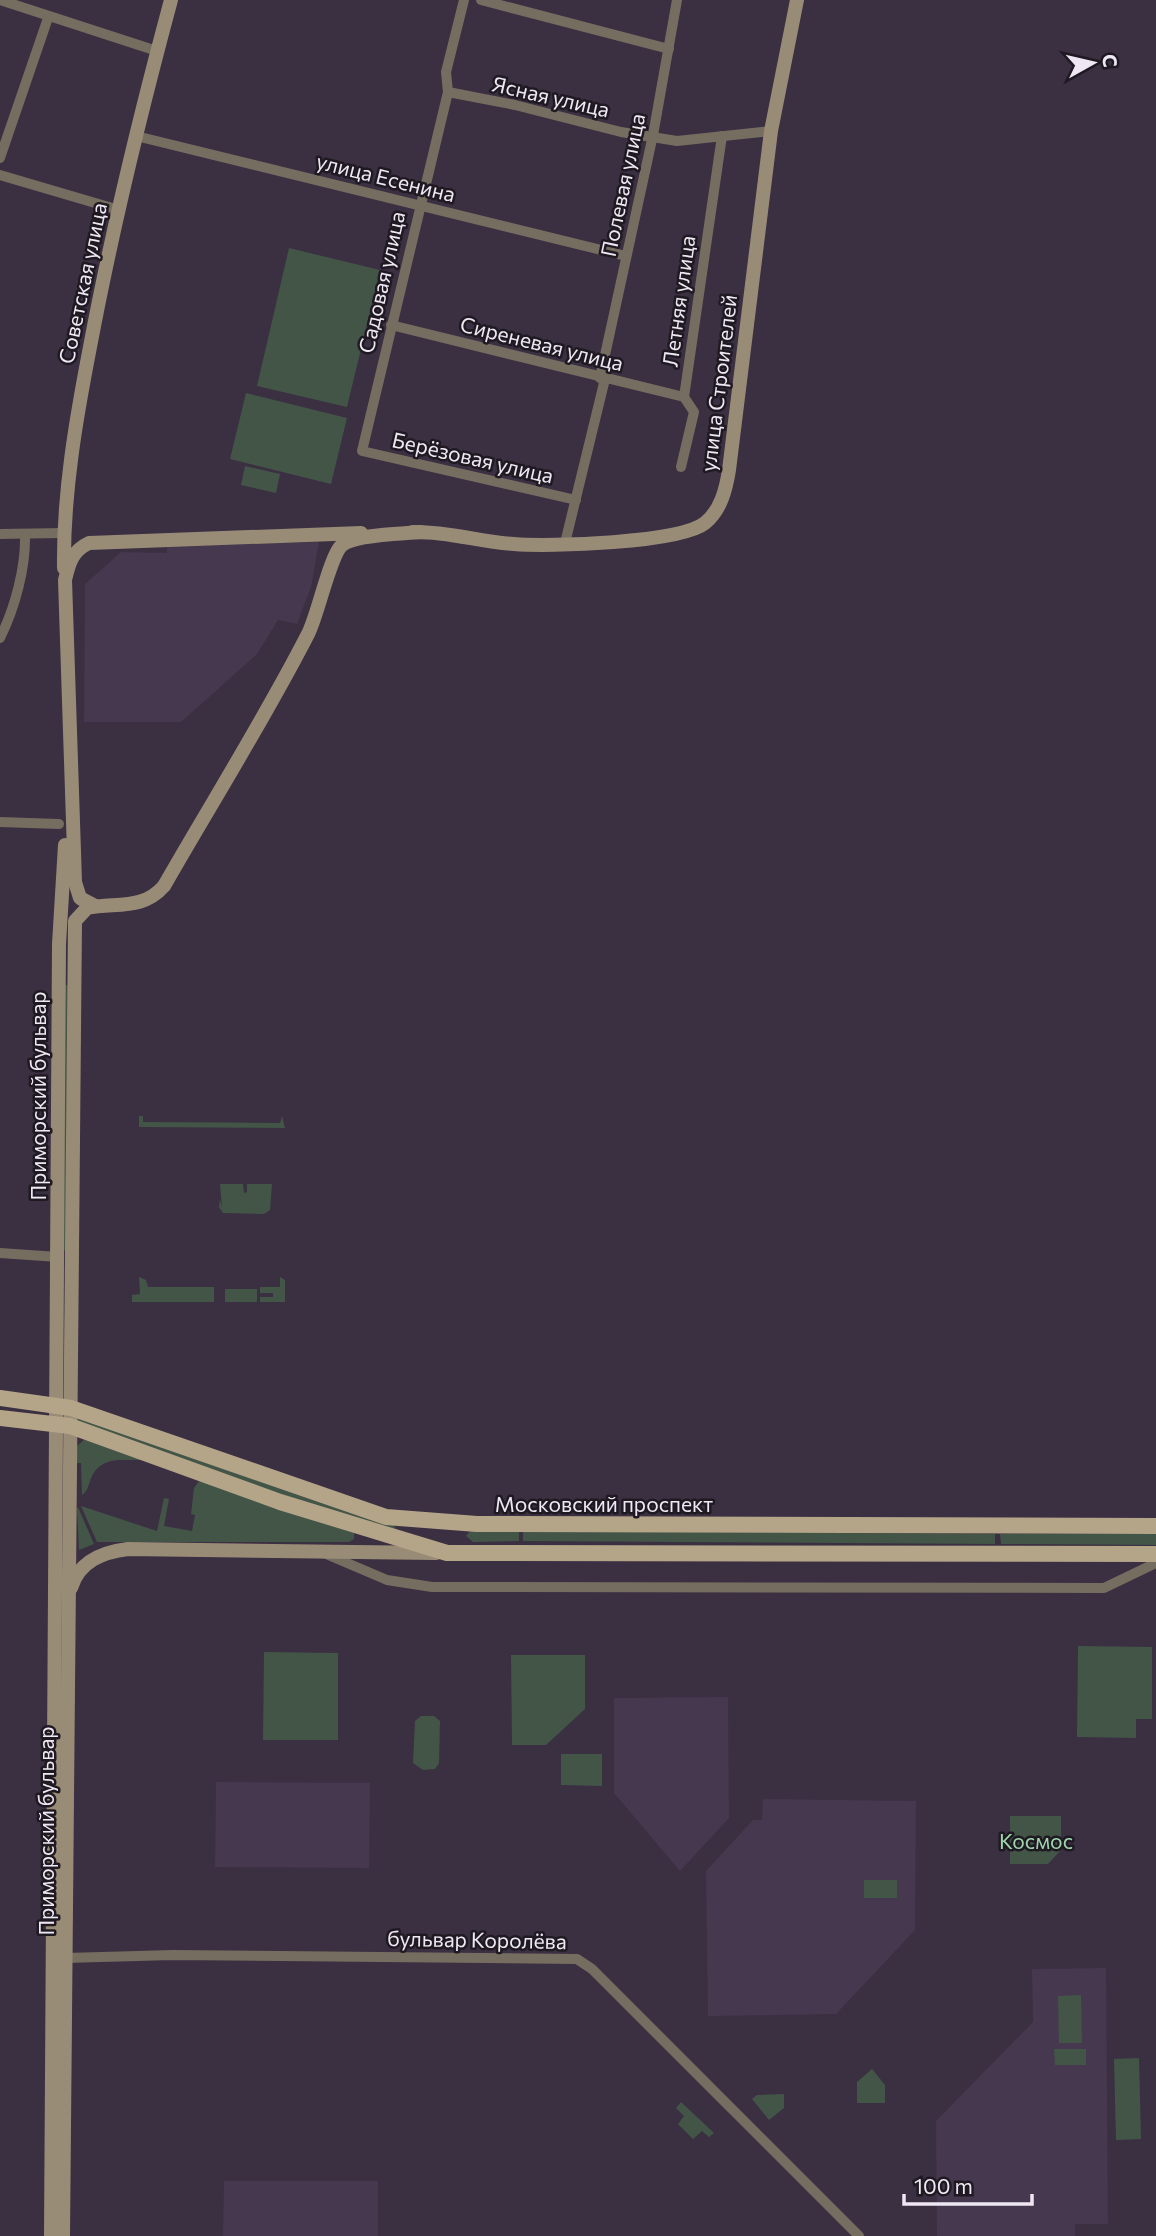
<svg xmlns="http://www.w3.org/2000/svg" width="1156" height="2236" font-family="Commissioner,sans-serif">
  <rect width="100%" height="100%" fill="#3b2f42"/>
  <g fill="#46384f">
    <polygon points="319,542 311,587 297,624 278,620 257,654 181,722 84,722 85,584 121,552 167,553 167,546"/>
    <polygon points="728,1697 729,1818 680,1871 614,1793 614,1698"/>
    <polygon points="216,1782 370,1783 369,1868 215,1867"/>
    <polygon points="763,1799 916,1801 915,1930 836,2014 708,2016 706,1871 753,1820 762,1820"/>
    <polygon points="1106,1968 1108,2224 1075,2224 1075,2236 937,2236 936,2121 1033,2022 1032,1969"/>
    <polygon points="224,2181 378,2181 378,2236 223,2236"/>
  </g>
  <g fill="#425547">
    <polygon points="289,248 380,270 347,407 257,386"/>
    <polygon points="246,393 347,418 331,484 230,459"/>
    <polygon points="245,466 280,474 276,493 241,485"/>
    <polygon points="63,985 69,985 66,1251 63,1250"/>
    <polygon points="139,1116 143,1116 143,1122 280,1123 282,1116 285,1128 139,1127"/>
    <polygon points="220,1184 243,1184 244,1193 247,1192 247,1184 272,1184 270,1210 264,1214 223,1213 219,1207 220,1199 222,1208"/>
    <polygon points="139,1277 146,1280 148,1287 214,1287 214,1302 132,1302 132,1295 140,1294"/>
    <polygon points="280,1277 285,1280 285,1302 260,1302 260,1297 273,1297 273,1293 260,1293 260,1287 280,1287"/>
    <rect x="225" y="1289" width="32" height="13"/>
    <polygon points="77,1417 393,1524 396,1529 299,1502 77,1422"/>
    <path d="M86 1438 142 1460C124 1461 103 1455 92 1476 88 1484 89 1490 82 1495L81 1463H75L76 1447Z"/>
    <polygon points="203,1476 354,1531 354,1539 349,1542 97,1542 81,1506 157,1531 164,1498 169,1499 164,1526 192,1531 195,1515 191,1514 194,1488"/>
    <polygon points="78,1507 94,1544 79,1550 77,1509"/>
    <polygon points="470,1531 519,1531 519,1541 473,1542 466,1536"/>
    <polygon points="523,1531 995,1534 995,1544 523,1541"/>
    <polygon points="1000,1534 1156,1534 1156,1545 1001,1544"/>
    <polygon points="1078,1646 1152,1647 1152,1719 1136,1719 1136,1738 1077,1737"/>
    <polygon points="264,1652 338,1653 338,1740 263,1740"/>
    <polygon points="511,1655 585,1655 585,1709 546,1745 512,1745"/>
    <polygon points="421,1716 434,1716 440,1721 439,1763 435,1769 423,1770 413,1763 415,1721"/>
    <polygon points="561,1754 602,1754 602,1786 561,1785"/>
    <polygon points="1010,1816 1061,1816 1061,1850 1048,1864 1010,1864"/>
    <rect x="864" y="1880" width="33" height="18"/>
    <polygon points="1081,1995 1082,2043 1059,2043 1058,1996"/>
    <polygon points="1054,2049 1086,2049 1086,2065 1055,2065"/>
    <polygon points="1139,2058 1141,2139 1116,2140 1114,2059"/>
    <polygon points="872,2069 885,2085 885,2103 857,2103 857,2082"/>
    <polygon points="784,2094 784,2108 769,2120 752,2099 757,2095"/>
    <polygon points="681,2102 714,2133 709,2137 702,2131 693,2139 678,2124 684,2116 676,2108"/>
  </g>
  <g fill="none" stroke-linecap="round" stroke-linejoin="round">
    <g stroke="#756d5f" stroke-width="10">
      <polyline points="0,0 157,51"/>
      <polyline points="464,0 446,72 448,92 362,451 576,500"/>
      <polyline points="481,0 669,49"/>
      <polyline points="448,92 515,105 621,132 677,141 771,131"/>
      <polyline points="136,136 626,256"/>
      <polyline points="0,158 48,18"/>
      <polyline points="0,175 119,210"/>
      <polyline points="391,325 684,397"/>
      <polyline points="600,378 653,135 677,0"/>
      <polyline points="681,467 694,412 684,397 722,136"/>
      <polyline points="0,534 63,533"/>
      <polyline points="565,543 605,379"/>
      <path d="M0 638C15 608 26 567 25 534"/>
      <polyline points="0,822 59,824"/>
      <polyline points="0,1253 58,1257"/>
      <polyline points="326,1554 387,1580 432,1587 1104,1588 1156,1563"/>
      <polyline points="65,1958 173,1955 577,1959 592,1969 859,2236"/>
    </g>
    <g stroke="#998c76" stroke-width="14">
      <path d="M413 532C447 531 480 542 514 544 549 547 680 543 705 523 721 510 726 489 729 470L771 131 797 0"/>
      <path d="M64 568C63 494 76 419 90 347 112 230 140 115 171 0"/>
      <path d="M95 906 80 898 75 882 65 580C69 563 72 551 89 543L361 533"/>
      <path d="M71 1588C79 1561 103 1552 128 1549L436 1553"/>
      <polyline points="51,2236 59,944 65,845"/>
      <path d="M63 2236 75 921 87 908C116 902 142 911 164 886 212 802 264 720 308 634 318 615 330 555 342 545 355 534 403 534 421 532"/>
    </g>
    <g stroke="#b4a488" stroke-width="16">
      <polyline points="0,1398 71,1408 386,1517 477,1524 1156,1526"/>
      <polyline points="0,1418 70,1426 280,1502 447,1553 1156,1554"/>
    </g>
  </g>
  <g text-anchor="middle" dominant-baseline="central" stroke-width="5" stroke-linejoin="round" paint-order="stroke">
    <g font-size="21" fill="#efe8f4" stroke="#1f1a22">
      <text transform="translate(551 96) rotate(13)">Ясная улица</text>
      <text transform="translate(386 177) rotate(14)">улица Есенина</text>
      <text transform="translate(622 185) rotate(-78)">Полевая улица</text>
      <text transform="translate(381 282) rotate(-77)">Садовая улица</text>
      <text transform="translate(82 283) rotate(-78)">Советская улица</text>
      <text transform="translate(678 301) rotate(-82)">Летняя улица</text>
      <text transform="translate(542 343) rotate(14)">Сиреневая улица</text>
      <text transform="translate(718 383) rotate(-83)">улица Строителей</text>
      <text transform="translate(473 457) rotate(13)">Берёзовая улица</text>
      <text transform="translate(37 1096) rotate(-90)">Приморский бульвар</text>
      <text x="604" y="1503">Московский проспект</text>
      <text transform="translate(45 1831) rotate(-90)">Приморский бульвар</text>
      <text transform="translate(477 1939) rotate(1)">бульвар Королёва</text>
    </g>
    <g font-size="21" fill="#9ed6ae" stroke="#1f1a22">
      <text x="1036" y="1840">Космос</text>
    </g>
  </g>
  <g transform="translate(1093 63) rotate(82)" stroke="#1f1a22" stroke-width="5" paint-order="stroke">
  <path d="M0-5L12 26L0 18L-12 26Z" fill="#efe8f4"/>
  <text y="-10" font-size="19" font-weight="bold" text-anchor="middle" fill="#efe8f4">С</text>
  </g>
  <path d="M904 2194v10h128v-10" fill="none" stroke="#efe8f4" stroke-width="3.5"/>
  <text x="914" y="2194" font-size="21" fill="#efe8f4" stroke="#1f1a22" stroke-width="5" paint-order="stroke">100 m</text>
</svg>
